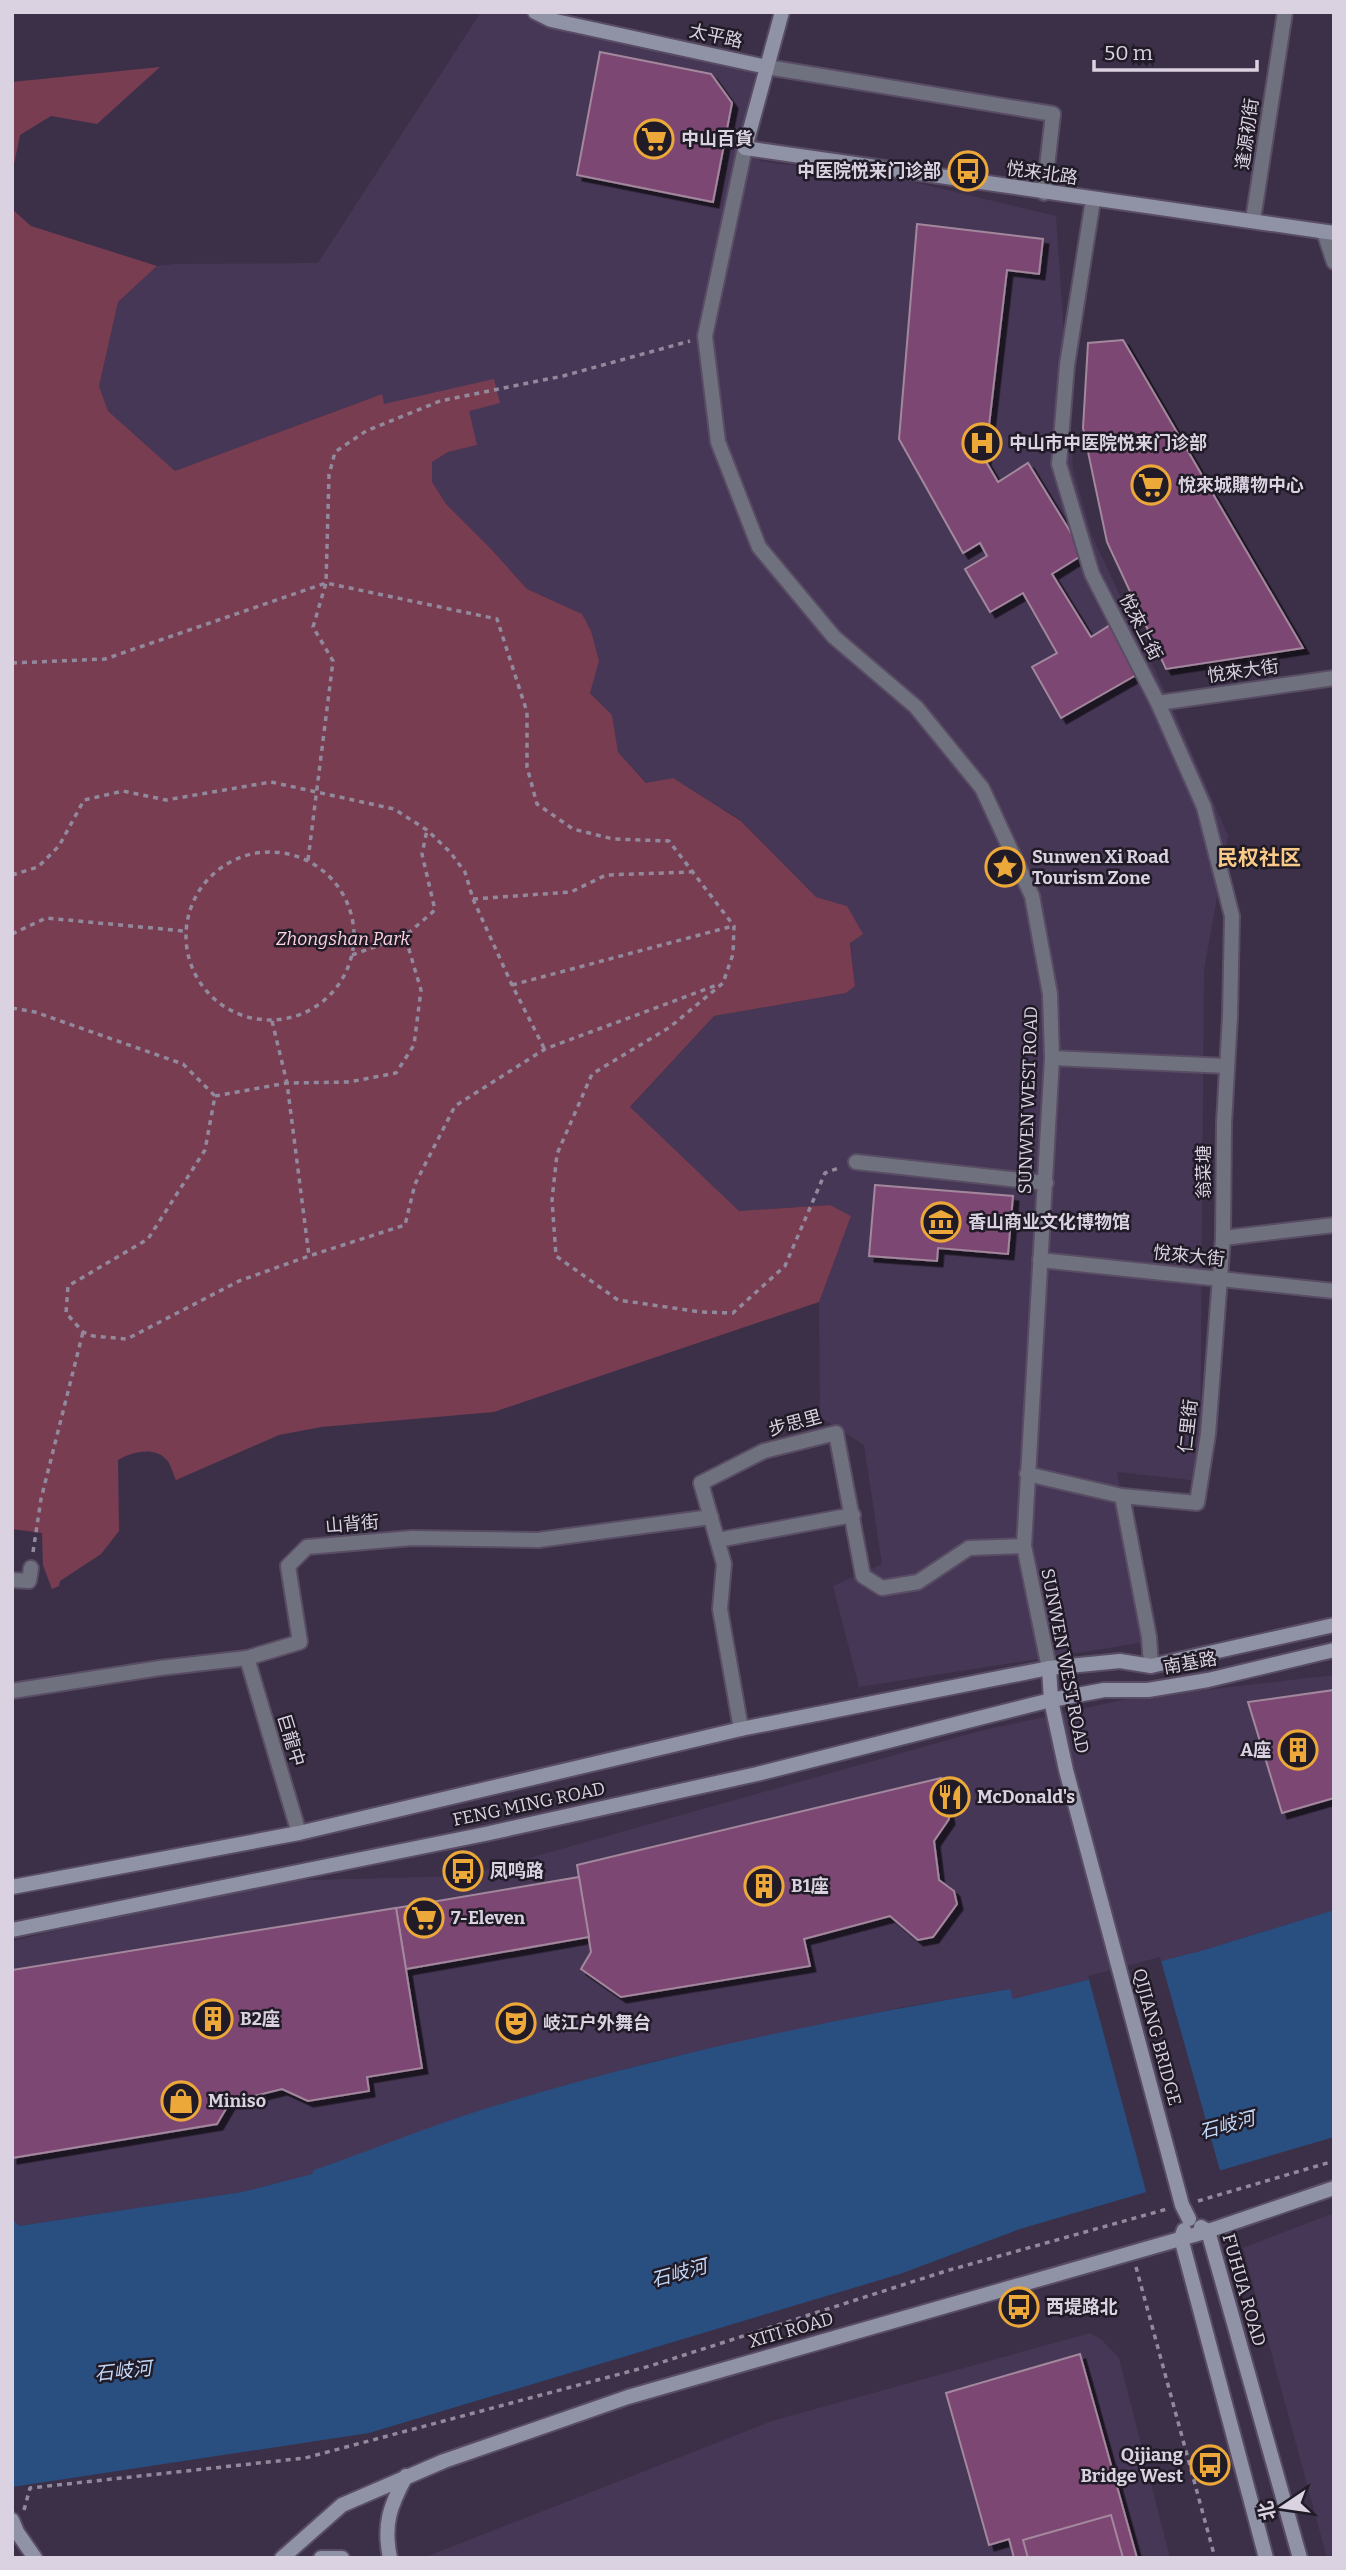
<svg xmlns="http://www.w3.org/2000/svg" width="1346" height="2570" font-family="Bitter,'Noto Sans SC',serif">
  <defs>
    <filter id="shadow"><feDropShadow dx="5.5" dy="5.5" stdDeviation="0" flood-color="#0009"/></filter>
  </defs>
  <rect width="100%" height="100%" fill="#3c3048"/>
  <g fill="#473756">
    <polygon points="481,12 558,12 596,31 755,68 759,161 901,179 1056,216 1073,469 1092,536 1170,702 1228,836 1204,970 1200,1481 1117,1472 1146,1642 859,1687 833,1586 882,1564 864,1445 820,1417 819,1302 851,1216 830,1205 739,1211 630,1108 714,1016 846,993 855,985 847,906 816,897 741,820 673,778 647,783 618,752 612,715 590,692 599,661 582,614 527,589 491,549 446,504 432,482 432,462 448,452 477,445 383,404 381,394 175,471 108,411 99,386 118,302 157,266 174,264 318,263"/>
    <polygon points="1334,1675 1334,1910 1204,1950 1013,1999 1009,1989 904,2007 654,2061 510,2101 312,2174 242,2192 19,2226 12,2219 12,1941 274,1881 465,1876 980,1731 1122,1700"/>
    <polygon points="1334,2213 1334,2558 1327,2558 1243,2248"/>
    <polygon points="1090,2333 1102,2340 1119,2358 1170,2558 423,2558 772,2421"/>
  </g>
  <g fill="#793d52">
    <polygon points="160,67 97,124 51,116 20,135 12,174 12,82"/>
    <path d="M12 209 31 226 157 266 118 302 99 386 108 411 175 471 382 394 384 404 494 379 500 403 469 411 477 445 448 452 432 462V482L446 504 491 549 527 589 582 614 591 631 599 661 590 693 612 715 618 752 646 783 673 778 741 821 816 897 847 906 863 934 850 943 855 986 846 993 714 1016 630 1107 739 1211 830 1205 851 1216 819 1302 494 1412 321 1427 279 1435 176 1480C173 1474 171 1464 166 1459 154 1446 131 1452 118 1460L119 1531 101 1554 60 1581 59 1586 52 1589 43 1565 42 1533 12 1529Z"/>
  </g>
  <path fill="#294e80" d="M1334 1910V2137L1020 2229 900 2274 369 2433 12 2487V2219L19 2226 242 2192 312 2174 314 2170C380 2147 446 2119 514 2100 676 2052 842 2017 1010 1989L1013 1999 1204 1950Z"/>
  <polygon fill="#3c3048" points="1160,1957 1221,2174 1147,2195 1088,1976"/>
  <g fill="#7c4773" stroke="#a3879d" stroke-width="2" filter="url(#shadow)">
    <polygon points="600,52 711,74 732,103 713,202 577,175"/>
    <polygon points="917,224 1043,239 1039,274 1007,270 985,460 998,482 1028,463 1084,554 1052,574 1091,637 1115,622 1145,670 1061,718 1032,667 1057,653 1023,593 990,612 965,569 987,556 980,543 963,553 899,439"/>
    <polygon points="1123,340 1303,648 1166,669 1107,542 1083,428 1088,343"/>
    <polygon points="875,1185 1013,1196 1008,1254 938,1248 937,1261 869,1256"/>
    <polygon points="1334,1690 1334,1798 1282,1813 1248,1702"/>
    <polygon points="941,1778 949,1819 934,1841 939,1880 954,1891 957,1904 933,1937 918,1940 890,1916 804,1939 810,1966 621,1997 581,1969 591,1952 577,1865"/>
    <polygon points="579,1877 589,1937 406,1969 396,1908"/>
    <polygon points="396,1908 422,2068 367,2077 369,2091 308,2101 282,2089 230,2102 217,2124 12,2158 12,1970"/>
    <polygon points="1080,2354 1137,2558 1014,2558 1009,2539 989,2545 946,2393"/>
    <polygon points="1111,2515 1123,2558 1028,2558 1023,2540"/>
  </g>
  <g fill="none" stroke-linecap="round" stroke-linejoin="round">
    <g stroke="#584d64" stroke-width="18">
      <g id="street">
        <polyline points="767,67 1053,114 1044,193"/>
        <polyline points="745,148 705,336 718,442 759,547 834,637 916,707 982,788 1032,896 1050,994 1052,1058 1024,1546 1049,1668"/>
        <polyline points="1253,220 1285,12"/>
        <polyline points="1324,232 1334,262"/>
        <polyline points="1158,703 1334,678"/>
        <polyline points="1052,1058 1227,1066"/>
        <polyline points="856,1162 1046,1183"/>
        <polyline points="1223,1238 1334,1225"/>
        <polyline points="1040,1260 1334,1291"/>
        <polyline points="1027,1474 1122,1496 1197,1503 1208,1434 1223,1238 1224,1123 1230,1016 1232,916 1204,807 1158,703 1092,574 1059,464 1067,365 1093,200"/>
        <polyline points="1122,1496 1149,1637 1151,1666"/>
        <polyline points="718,1540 853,1515"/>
        <polyline points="12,1580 29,1581 31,1568"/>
        <polyline points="247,1658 299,1833"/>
        <polyline points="12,1691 160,1668 247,1658 300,1642 288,1566 307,1547 412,1538 538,1540 711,1517"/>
        <polyline points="741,1729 720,1609 724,1564 701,1483 764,1451 836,1433 863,1576 882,1588 918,1582 969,1548 1024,1546"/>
      </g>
    </g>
    <g stroke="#584d64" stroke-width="18">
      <g id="secondary">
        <polyline points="535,12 551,20 767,67"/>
        <polyline points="782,12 745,148 1334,233"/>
        <polyline points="1049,1668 1051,1700 1066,1770 1182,2205 1189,2219"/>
        <polyline points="12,1887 299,1833 741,1729 1049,1668 1120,1661 1151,1666 1334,1625"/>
        <polyline points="12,1930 485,1834 757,1774 1051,1700 1104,1690 1148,1690 1208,1680 1334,1650"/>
        <polyline points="1201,2227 1208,2231 1300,2558"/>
        <polyline points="1184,2230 1181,2238 1266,2558"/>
        <polyline points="12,2520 17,2532 35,2558"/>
        <polyline points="282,2558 342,2505 444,2461 628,2397 1208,2231 1334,2188"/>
        <polyline points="321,2558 342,2558"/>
        <path d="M390 2558C383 2524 390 2506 406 2476"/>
      </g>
    </g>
    <g stroke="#92899c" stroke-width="3.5" stroke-dasharray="5 5" stroke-linecap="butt">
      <polyline points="12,663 105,659 326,583 497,619 527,712 527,767 537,804 573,829 613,839 669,841 734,926 733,954 723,983 670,1027 592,1074 557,1154 552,1200 556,1256 618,1300 701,1312 733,1313 785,1266 825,1173 841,1167"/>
      <circle cx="270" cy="936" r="84"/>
      <polyline points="308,860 333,661 313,627 326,583 329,475 335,452 366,431 440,401 563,376 690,341"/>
      <polyline points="12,875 38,867 59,846 84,800 123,791 166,800 271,782 394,809 427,830 450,852 465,872 473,899 512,985 544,1048"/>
      <polyline points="473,899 571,892 606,875 691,872"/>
      <polyline points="12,934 46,918 184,931"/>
      <polyline points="352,955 405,936 435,910 422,854 427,830"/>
      <polyline points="512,985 733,926"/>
      <polyline points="12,1008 35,1012 183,1064 215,1096 205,1150 148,1239 68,1286 66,1313 83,1332 93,1336 127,1339 239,1281 309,1256 405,1225 415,1184 455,1106 545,1049 717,985"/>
      <polyline points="272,1021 287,1083 309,1256"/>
      <polyline points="215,1096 287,1083 349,1082 396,1073 414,1045 421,990 405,936"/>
      <polyline points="33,1552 41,1499 83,1332"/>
      <polyline points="1198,2201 1334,2161"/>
      <polyline points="1136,2267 1215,2558"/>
      <polyline points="24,2510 30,2488 305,2458 650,2366 946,2271 1167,2209"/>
    </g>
    <use href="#street" stroke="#70717e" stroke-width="14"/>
    <use href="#secondary" stroke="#9092a6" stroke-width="14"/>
  </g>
  <defs>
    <g id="supermarket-ring" transform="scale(2.0125)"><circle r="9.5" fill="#201b26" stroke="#eca93a" stroke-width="1.5"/><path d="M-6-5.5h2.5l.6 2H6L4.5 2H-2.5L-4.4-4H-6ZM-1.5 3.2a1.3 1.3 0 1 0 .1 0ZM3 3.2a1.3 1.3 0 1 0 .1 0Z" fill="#eca93a"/></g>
    <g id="bus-ring" transform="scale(2.0125)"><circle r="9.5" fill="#201b26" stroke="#eca93a" stroke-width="1.5"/><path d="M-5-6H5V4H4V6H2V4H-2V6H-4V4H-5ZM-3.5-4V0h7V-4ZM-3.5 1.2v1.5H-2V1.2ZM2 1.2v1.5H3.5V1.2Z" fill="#eca93a"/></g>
    <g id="hospital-ring" transform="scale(2.0125)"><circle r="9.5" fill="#201b26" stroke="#eca93a" stroke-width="1.5"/><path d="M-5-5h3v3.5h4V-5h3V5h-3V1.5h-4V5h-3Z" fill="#eca93a"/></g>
    <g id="sight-ring" transform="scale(2.0125)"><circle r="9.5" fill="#201b26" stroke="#eca93a" stroke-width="1.5"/><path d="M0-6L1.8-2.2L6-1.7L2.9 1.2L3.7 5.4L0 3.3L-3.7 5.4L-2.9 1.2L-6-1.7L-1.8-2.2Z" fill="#eca93a"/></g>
    <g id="museum-ring" transform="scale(2.0125)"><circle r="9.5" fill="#201b26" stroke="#eca93a" stroke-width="1.5"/><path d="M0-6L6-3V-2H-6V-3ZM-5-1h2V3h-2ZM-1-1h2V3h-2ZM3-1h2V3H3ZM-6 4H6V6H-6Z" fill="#eca93a"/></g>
    <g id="building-ring" transform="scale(2.0125)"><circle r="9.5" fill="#201b26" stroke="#eca93a" stroke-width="1.5"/><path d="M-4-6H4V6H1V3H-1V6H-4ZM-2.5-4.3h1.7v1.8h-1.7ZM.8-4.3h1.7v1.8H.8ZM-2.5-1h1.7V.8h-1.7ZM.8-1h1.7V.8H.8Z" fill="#eca93a"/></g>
    <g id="restaurant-ring" transform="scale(2.0125)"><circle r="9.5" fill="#201b26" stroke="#eca93a" stroke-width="1.5"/><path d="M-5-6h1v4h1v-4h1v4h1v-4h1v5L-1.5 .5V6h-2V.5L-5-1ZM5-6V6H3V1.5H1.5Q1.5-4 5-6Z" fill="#eca93a"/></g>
    <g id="theatre-ring" transform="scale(2.0125)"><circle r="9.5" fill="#201b26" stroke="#eca93a" stroke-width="1.5"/><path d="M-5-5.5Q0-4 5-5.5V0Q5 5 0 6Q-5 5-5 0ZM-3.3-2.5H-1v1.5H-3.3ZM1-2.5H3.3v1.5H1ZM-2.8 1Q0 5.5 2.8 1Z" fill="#eca93a"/></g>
    <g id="shop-ring" transform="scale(2.0125)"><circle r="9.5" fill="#201b26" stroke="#eca93a" stroke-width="1.5"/><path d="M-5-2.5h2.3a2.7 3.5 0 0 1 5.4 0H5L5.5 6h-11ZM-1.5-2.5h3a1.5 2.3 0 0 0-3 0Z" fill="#eca93a"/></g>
  </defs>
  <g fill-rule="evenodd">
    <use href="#supermarket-ring" x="654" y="139"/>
    <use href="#bus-ring" x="968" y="171"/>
    <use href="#hospital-ring" x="982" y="443"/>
    <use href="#supermarket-ring" x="1151" y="485"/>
    <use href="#sight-ring" x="1005" y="867"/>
    <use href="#museum-ring" x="941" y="1222"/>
    <use href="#building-ring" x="1298" y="1750"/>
    <use href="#restaurant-ring" x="950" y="1797"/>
    <use href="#bus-ring" x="463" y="1871"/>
    <use href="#building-ring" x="764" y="1886"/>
    <use href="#supermarket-ring" x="424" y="1918"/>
    <use href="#building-ring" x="213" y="2019"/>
    <use href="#theatre-ring" x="516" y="2023"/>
    <use href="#shop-ring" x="181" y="2101"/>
    <use href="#bus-ring" x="1019" y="2307"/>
    <use href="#bus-ring" x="1210" y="2465"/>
  </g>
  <g text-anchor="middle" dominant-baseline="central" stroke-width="5" stroke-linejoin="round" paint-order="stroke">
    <g font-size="18" fill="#dad2e1" stroke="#201b26">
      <text transform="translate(716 36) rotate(12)">太平路</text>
      <text transform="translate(1247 134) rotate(-82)">逢源初街</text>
      <text transform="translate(1042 173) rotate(8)">悦来北路</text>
      <text transform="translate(1141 627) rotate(63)">悅來上街</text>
      <text transform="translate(1243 671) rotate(-8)">悅來大街</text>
      <text transform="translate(1028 1100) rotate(-88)">SUNWEN WEST ROAD</text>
      <text transform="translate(1204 1172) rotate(-90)">翁菜塘</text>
      <text transform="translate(1189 1256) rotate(6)">悅來大街</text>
      <text transform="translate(795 1423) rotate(-15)">步思里</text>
      <text transform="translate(1188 1426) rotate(-84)">仁里街</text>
      <text transform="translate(352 1524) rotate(-5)">山背街</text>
      <text transform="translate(1065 1661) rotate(79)">SUNWEN WEST ROAD</text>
      <text transform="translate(1190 1663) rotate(-10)">南基路</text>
      <text transform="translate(291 1740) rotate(73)">巨龍中</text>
      <text transform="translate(529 1804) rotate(-12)">FENG MING ROAD</text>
      <text transform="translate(1157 2037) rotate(75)">QIJIANG BRIDGE</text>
      <text transform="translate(1244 2290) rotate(74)">FUHUA ROAD</text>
      <text transform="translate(791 2330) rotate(-16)">XITI ROAD</text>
    </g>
    <g font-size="18" font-weight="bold" fill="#dad2e1" stroke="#201b26" text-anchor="start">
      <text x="681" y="139">中山百貨</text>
      <text x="941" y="171" text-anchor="end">中医院悦来门诊部</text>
      <text x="1009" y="443">中山市中医院悦来门诊部</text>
      <text x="1178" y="485">悅來城購物中心</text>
      <text x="1032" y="857">Sunwen Xi Road<tspan x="1032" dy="21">Tourism Zone</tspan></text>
      <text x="968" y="1222">香山商业文化博物馆</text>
      <text x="1271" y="1750" text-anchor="end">A座</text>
      <text x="977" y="1797">McDonald's</text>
      <text x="490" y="1871">凤鸣路</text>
      <text x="791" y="1886">B1座</text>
      <text x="451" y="1918">7-Eleven</text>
      <text x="240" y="2019">B2座</text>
      <text x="543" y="2023">岐江户外舞台</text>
      <text x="208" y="2101">Miniso</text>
      <text x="1046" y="2307">西堤路北</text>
      <text x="1183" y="2455" text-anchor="end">Qijiang<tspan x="1183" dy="21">Bridge West</tspan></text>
    </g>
    <g font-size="18" font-style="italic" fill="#fed3e0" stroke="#201b26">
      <text x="343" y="939">Zhongshan Park</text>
    </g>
    <g font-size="19" font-style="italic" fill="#c2d8f8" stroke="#201b26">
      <text transform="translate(1227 2125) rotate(-15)">石岐河</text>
      <text transform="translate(679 2273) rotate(-15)">石岐河</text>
      <text transform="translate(123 2371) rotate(-6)">石岐河</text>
    </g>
    <g font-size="21" font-weight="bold" fill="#facb88" stroke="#201b26">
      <text x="1259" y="858">民权社区</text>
    </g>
  </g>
  <rect width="1346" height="2570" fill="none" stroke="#dad2e1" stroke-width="28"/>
  <g transform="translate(1283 2507) rotate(257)" stroke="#201b26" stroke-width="5" paint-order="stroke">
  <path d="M0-5L12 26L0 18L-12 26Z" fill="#dad2e1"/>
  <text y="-10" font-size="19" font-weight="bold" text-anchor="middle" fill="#dad2e1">北</text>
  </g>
  <path d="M1094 60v10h163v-10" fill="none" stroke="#dad2e1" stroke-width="3.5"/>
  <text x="1104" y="60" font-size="21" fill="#dad2e1" stroke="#201b26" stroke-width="5" paint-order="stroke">50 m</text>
</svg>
